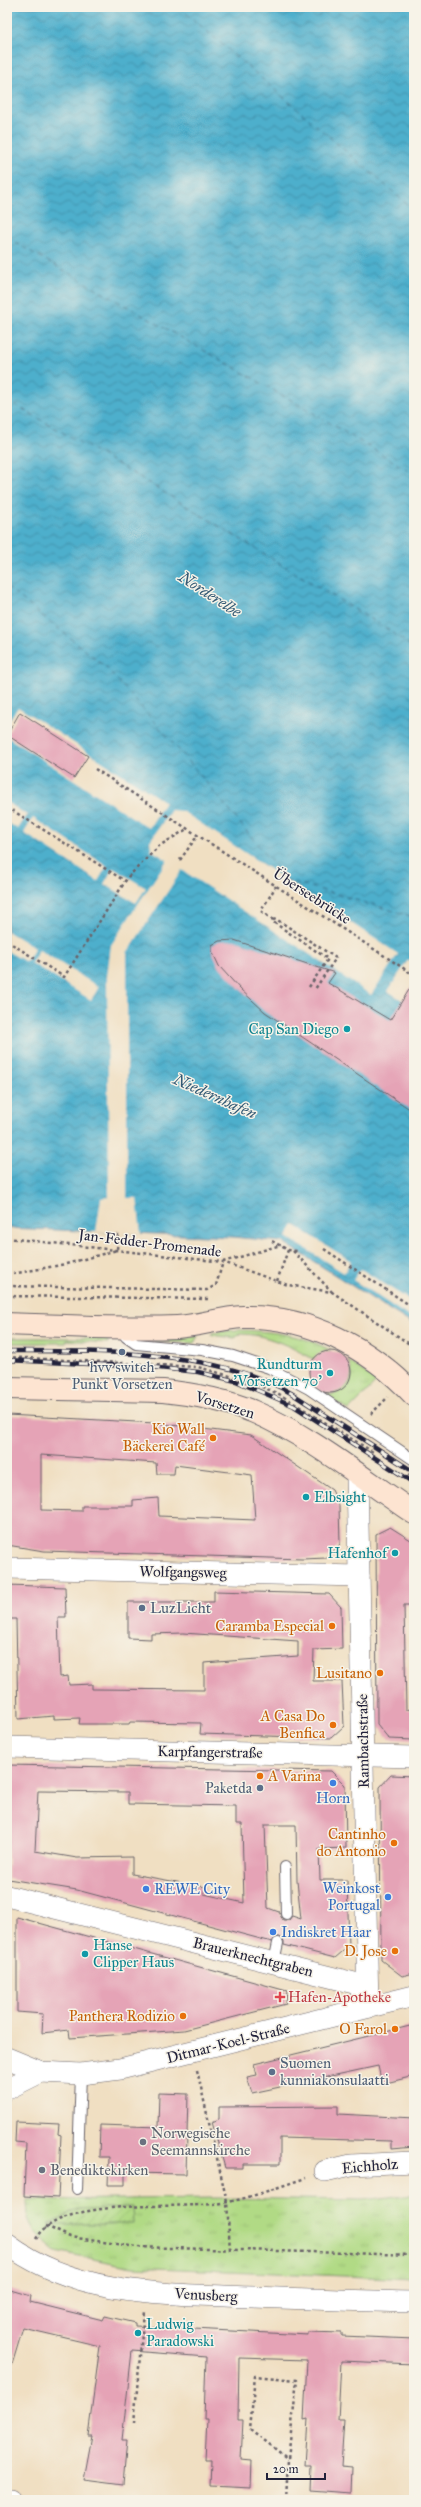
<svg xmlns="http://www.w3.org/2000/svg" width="421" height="2507" font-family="'IM FELL Great Primer',serif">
  <defs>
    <pattern id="grass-tufts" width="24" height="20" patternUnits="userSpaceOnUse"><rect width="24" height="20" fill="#b1da85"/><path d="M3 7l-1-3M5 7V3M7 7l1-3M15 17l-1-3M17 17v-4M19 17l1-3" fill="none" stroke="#98bb74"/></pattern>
    <pattern id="garden-furrows" width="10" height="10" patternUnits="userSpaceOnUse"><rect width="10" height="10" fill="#b1da85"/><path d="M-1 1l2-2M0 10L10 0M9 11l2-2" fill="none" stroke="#98bb74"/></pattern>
    <pattern id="water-waves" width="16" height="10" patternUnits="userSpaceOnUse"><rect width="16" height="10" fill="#4dafcc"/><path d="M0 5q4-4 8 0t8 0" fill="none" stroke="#408ea7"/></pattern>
  </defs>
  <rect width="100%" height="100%" fill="#f7f3e8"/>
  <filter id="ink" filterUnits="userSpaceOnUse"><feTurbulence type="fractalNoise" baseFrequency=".025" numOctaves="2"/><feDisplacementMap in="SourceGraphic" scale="8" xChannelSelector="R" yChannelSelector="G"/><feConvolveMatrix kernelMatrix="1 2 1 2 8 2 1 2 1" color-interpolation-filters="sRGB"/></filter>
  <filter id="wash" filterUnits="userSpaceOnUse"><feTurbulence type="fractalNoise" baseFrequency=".012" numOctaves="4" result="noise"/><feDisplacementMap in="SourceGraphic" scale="16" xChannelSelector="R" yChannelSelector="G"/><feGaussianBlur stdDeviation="0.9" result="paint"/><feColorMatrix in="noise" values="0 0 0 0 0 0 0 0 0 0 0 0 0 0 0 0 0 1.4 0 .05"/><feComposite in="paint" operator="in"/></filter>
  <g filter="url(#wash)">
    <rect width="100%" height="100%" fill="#f0dfc2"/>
    <g fill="url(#grass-tufts)" stroke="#6a7e60">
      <path d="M237 1330C269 1331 304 1334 331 1351L322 1353 313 1359C289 1346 267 1334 240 1334L235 1338 211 1335 212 1333Z"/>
      <polygon points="198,1336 194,1343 144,1341 144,1339 171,1339"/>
      <polygon points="7,1338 108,1338 108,1343 67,1340 66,1343 7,1343"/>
      <path d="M347 1360 377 1381 349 1410 320 1393C342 1399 360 1380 347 1360Z"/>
      <polygon points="414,2194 414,2279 132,2267 56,2251 34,2232 28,2218 27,2200 217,2198 363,2200"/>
    </g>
    <polygon fill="url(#garden-furrows)" stroke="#6a7e60" points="132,2207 133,2224 49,2224 80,2209"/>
    <polygon fill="url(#water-waves)" stroke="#386884" points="7,7 414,7 414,1325 283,1242 233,1237 7,1228"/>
    <g fill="#f0dfc2">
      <polygon points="18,707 165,802 149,828 7,737 7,724"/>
      <polygon points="7,802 27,815 18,829 7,822"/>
      <polygon points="171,810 182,811 398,954 371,995 182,870 127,953 127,1198 137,1198 141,1234 96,1232 101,1198 109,1197 107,977 111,945 167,860 151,850 150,841"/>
      <polygon points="33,818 107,866 98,881 24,833"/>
      <polygon points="113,868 146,888 136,903 104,884"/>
      <polygon points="7,931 35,948 26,962 7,951"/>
      <polygon points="39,950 99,987 91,1000 31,963"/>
      <polygon points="408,960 414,964 414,1008 388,991"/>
      <polygon points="294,1225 351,1261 344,1273 287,1237"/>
      <polygon points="361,1269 414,1303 414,1320 353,1280"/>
    </g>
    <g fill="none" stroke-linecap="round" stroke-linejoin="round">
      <g stroke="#335a75" stroke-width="1" stroke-dasharray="5 4" stroke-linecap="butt">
        <polyline points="179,7 414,210"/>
        <polyline points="7,238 305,408 414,474"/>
        <polyline points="7,400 136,475 392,632 414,648"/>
        <polyline points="7,587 106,667 186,758 287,880 414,917"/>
      </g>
    </g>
    <g id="blocks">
      <g fill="#e5a3b6" fill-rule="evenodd">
        <polygon points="20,712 88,756 74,778 7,735"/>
        <polygon points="234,940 335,973 328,983 390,1020 414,982 414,1112 265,1012 240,989 219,966 212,951 212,945 219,941"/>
        <circle cx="330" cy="1372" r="21"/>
        <path d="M7 1415 155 1423 251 1435 332 1490 339 1505 340 1544 327 1558 302 1559 44 1551 7 1545ZM41 1455 156 1463 157 1474H174L175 1465 252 1475 255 1520 159 1516 158 1498 133 1500V1506H82V1511L41 1510Z"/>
        <polygon points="390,1527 414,1542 414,1605 404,1605 406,1709 414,1710 414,1740 389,1739 377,1724 376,1534"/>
        <polygon points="7,1585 65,1587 66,1617 58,1617 60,1677 68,1676 69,1685 92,1684 92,1689 204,1690 204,1663 298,1656 298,1641 183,1633 151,1634 151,1639 128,1638 128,1602 214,1602 214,1591 329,1594 341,1607 342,1649 314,1650 313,1681 342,1681 344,1726 331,1738 200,1734 201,1723 130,1722 129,1724 79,1724 80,1718 54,1719 54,1716 18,1719 16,1619 7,1619"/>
        <path d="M7 1765 331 1771 345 1785 346 1848 319 1849 320 1880H347L349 1946 335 1958 284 1945V1941L280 1937H276L272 1942 77 1890 8 1879ZM38 1791 128 1792V1804L236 1806V1824H242L244 1903 204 1894 205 1887 132 1874V1857L77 1858 35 1851ZM265 1825H296L297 1881 301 1919 292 1916 289 1920H283L279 1912 268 1908Z"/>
        <polygon points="391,1775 414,1776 412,1944 414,1944 414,1973 402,1976 381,1960 380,1787"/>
        <polygon points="17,1917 287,1991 286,2004 184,2030 70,2038 69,2030 42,2033 43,2014 17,2012"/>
        <polygon points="414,2025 414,2076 382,2084 378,2066 252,2093 247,2077 257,2075 254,2064"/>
        <polygon points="159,2093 188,2094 186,2174 125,2173 125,2185 108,2185 109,2157 99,2157 100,2125 158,2127"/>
        <polygon points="338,2106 338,2114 414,2118 414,2147 391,2149 391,2141 280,2138 280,2164 243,2164 243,2168 225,2168 212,2122 219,2119 219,2107"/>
        <polygon points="16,2122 59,2124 58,2134 61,2135 58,2198 24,2196 26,2143 15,2142"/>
        <polygon points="7,2289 31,2296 30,2302 103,2320 105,2316 135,2323 135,2326 308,2335 308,2332 342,2333 342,2336 414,2339 414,2364 341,2361 338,2420 344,2420 341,2466 352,2467 351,2493 310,2490 311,2465 305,2465 308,2419 304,2420 307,2360 239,2358 238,2420 243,2420 241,2460 252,2461 251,2488 210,2486 211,2459 205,2459 207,2419 204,2419 206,2357 132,2351 122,2440 127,2440 123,2484 84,2479 92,2436 88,2436 100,2346 23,2328 11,2368 7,2368"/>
      </g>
    </g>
  </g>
  <g filter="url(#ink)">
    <use href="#blocks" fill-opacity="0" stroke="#6a646a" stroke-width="1"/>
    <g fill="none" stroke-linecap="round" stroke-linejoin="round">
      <g stroke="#6a646a" stroke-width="12">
        <g id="service">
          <polyline points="120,1329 126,1337 136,1344 202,1350 233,1356 269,1368 309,1389 414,1460"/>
          <polyline points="285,1867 286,1914"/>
          <polyline points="274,1962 278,1943"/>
          <polyline points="77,2189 81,2074"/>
        </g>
      </g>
      <g stroke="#6a646a" stroke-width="22">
        <g id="minor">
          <polyline points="357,1475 368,2007"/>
          <polyline points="7,1568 359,1576"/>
          <polyline points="7,1747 414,1757"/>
          <polyline points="7,1896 358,1984 367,2004"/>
          <polyline points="7,2058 41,2072 81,2074 120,2069 414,1996"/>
          <polyline points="7,2089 41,2072"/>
          <polyline points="325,2171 351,2165 414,2162"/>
          <path d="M7 2244C77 2297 171 2294 254 2297 307 2299 361 2301 414 2302"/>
          <polyline points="7,2500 10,2500"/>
        </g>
      </g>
      <g stroke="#6a646a" stroke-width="24">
        <g id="secondary">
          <path d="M7 1324C63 1326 120 1329 177 1327 199 1326 220 1318 243 1317 308 1315 370 1348 414 1395"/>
          <path d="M7 1388 163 1391C193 1394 224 1400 252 1411 309 1435 363 1479 414 1513"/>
        </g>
      </g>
      <g stroke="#6a646a" stroke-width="2.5" stroke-dasharray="3 3" stroke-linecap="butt">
        <polyline points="95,769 414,975"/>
        <polyline points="7,807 125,881"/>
        <polyline points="180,860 198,835"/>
        <polyline points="273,920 261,911 276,886"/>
        <polyline points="7,941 64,977 128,877 159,846 187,829"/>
        <polyline points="309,987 328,959 273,922 273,920 276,919 336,958 315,989"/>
        <polyline points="7,1238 223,1262 288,1285 332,1292 414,1347"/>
        <polyline points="272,1241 288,1250 297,1251"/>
        <polyline points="324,1249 414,1308"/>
        <polyline points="293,1251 332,1292"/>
        <polyline points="7,1275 66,1264 117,1250 118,1233"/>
        <polyline points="277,1281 288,1250"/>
        <polyline points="7,1286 207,1290 216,1285 223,1262 281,1245"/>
        <polyline points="7,1296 210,1299"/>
        <polyline points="7,1357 198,1367 248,1381 279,1394 373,1452"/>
        <polyline points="371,1414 388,1397"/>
        <polyline points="408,1474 414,1478"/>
        <polyline points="197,2070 227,2202 230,2250"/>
        <polyline points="46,2226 70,2237 137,2247 414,2255"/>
        <path d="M36 2239C64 2193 180 2212 228 2202 254 2197 280 2186 306 2178"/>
        <polyline points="134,2423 144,2311"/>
        <polyline points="286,2500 288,2459 297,2380 255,2376 250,2429 288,2459"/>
      </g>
      <use href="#service" stroke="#fff" stroke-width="10"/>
      <use href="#minor" stroke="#fff" stroke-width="21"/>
      <use href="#secondary" stroke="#fde4d1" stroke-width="22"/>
      <g stroke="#22223b" stroke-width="4.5">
        <g id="rail">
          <path d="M7 1351C95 1351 214 1349 291 1393L414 1472"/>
          <polyline points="7,1360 149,1367 198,1372 236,1381 294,1406 414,1483"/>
        </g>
      </g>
      <use href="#rail" stroke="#f7f3e8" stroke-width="3" stroke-dasharray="9" stroke-linecap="butt"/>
    </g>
  </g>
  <g fill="#0f9aa8" stroke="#f7f3e8" stroke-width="1.5">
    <circle cx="347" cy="1029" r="4"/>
    <circle cx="330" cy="1373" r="4"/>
    <circle cx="306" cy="1497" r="4"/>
    <circle cx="395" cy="1553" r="4"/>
    <circle cx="85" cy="1954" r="4"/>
    <circle cx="138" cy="2333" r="4"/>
  </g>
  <g fill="#5c6f8a" stroke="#f7f3e8" stroke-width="1.5">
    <circle cx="122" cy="1352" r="4"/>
    <circle cx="142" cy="1608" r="4"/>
    <circle cx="260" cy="1788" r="4"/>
    <circle cx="272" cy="2072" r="4"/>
  </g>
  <g fill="#e8710a" stroke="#f7f3e8" stroke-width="1.5">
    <circle cx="213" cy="1438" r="4"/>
    <circle cx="332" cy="1626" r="4"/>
    <circle cx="380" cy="1673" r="4"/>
    <circle cx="333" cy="1725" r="4"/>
    <circle cx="260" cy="1776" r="4"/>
    <circle cx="394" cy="1843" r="4"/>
    <circle cx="395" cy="1951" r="4"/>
    <circle cx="183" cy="2016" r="4"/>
    <circle cx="395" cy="2029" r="4"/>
  </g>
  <g fill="#3f7fe0" stroke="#f7f3e8" stroke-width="1.5">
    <circle cx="333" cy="1783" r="4"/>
    <circle cx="146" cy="1889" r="4"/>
    <circle cx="388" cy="1897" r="4"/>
    <circle cx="273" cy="1932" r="4"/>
  </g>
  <path fill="#e0444e" stroke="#f7f3e8" stroke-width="1.5" d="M278 1991h4v4h4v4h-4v4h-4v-4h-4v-4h4z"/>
  <g fill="#6b7280" stroke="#f7f3e8" stroke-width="1.5">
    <circle cx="143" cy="2142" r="4"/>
    <circle cx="42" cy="2170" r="4"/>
  </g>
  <g text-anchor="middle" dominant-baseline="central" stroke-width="3" stroke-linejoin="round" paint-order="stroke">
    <g font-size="15" fill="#22223b" stroke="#f7f3e8">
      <text transform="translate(312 896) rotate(33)">Überseebrücke</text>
      <text transform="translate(150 1243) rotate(7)">Jan-Fedder-Promenade</text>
      <text transform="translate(225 1405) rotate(17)">Vorsetzen</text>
      <text transform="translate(183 1572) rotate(1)">Wolfgangsweg</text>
      <text transform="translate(363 1741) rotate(-91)">Rambachstraße</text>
      <text transform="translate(210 1752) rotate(1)">Karpfangerstraße</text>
      <text transform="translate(253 1957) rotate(14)">Brauerknechtgraben</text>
      <text transform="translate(228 2043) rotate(-14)">Ditmar-Koel-Straße</text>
      <text transform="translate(370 2166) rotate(-5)">Eichholz</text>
      <text transform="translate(206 2295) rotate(3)">Venusberg</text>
    </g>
    <g font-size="15" fill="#0d838f" stroke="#f7f3e8" text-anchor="end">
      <text x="339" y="1029">Cap San Diego</text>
      <text x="322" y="1364">Rundturm<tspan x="322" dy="17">'Vorsetzen 70'</tspan></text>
      <text x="314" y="1497" text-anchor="start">Elbsight</text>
      <text x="387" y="1553">Hafenhof</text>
      <text x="93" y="1945" text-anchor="start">Hanse<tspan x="93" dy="17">Clipper Haus</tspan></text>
      <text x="146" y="2324" text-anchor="start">Ludwig<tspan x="146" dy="17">Paradowski</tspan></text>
    </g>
    <g font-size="15" fill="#4e5e75" stroke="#f7f3e8" text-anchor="start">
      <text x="122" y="1367" text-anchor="middle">hvv switch<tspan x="122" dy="17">Punkt Vorsetzen</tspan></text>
      <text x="150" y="1608">LuzLicht</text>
      <text x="252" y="1788" text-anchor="end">Paketda</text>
      <text x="280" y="2063">Suomen<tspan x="280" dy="17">kunniakonsulaatti</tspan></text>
    </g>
    <g font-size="15" fill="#c56008" stroke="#f7f3e8" text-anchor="end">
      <text x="205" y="1429">Kio Wall<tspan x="205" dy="17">Bäckerei Café</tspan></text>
      <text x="324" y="1626">Caramba Especial</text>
      <text x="372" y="1673">Lusitano</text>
      <text x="325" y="1716">A Casa Do<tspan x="325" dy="17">Benfica</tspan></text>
      <text x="268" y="1776" text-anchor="start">A Varina</text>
      <text x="386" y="1834">Cantinho<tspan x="386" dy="17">do Antonio</tspan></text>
      <text x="387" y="1951">D. Jose</text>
      <text x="175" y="2016">Panthera Rodizio</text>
      <text x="387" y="2029">O Farol</text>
    </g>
    <g font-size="15" fill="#366cbe" stroke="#f7f3e8" text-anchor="start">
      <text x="333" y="1798" text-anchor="middle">Horn</text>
      <text x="380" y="1888" text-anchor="end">Weinkost<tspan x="380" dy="17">Portugal</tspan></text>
      <text x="154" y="1889">REWE City</text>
      <text x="281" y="1932">Indiskret Haar</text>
    </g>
    <g font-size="15" fill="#be3a42" stroke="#f7f3e8" text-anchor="start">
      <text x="288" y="1997">Hafen-Apotheke</text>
    </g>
    <g font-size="15" fill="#5b616d" stroke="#f7f3e8" text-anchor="start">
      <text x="151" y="2133">Norwegische<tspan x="151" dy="17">Seemannskirche</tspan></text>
      <text x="50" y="2170">Benediktekirken</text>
    </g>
    <g font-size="16" font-style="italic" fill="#335a75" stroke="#f7f3e8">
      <text transform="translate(210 594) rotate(33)">Norderelbe</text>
      <text transform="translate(215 1096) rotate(24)">Niedernhafen</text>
    </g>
  </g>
  <rect width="421" height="2507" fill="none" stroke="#f7f3e8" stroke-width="24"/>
  <path d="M267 2473v6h58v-6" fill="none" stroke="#22223b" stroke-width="2"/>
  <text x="273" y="2473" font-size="12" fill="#22223b" stroke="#f7f3e8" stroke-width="3" paint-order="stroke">20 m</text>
</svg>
